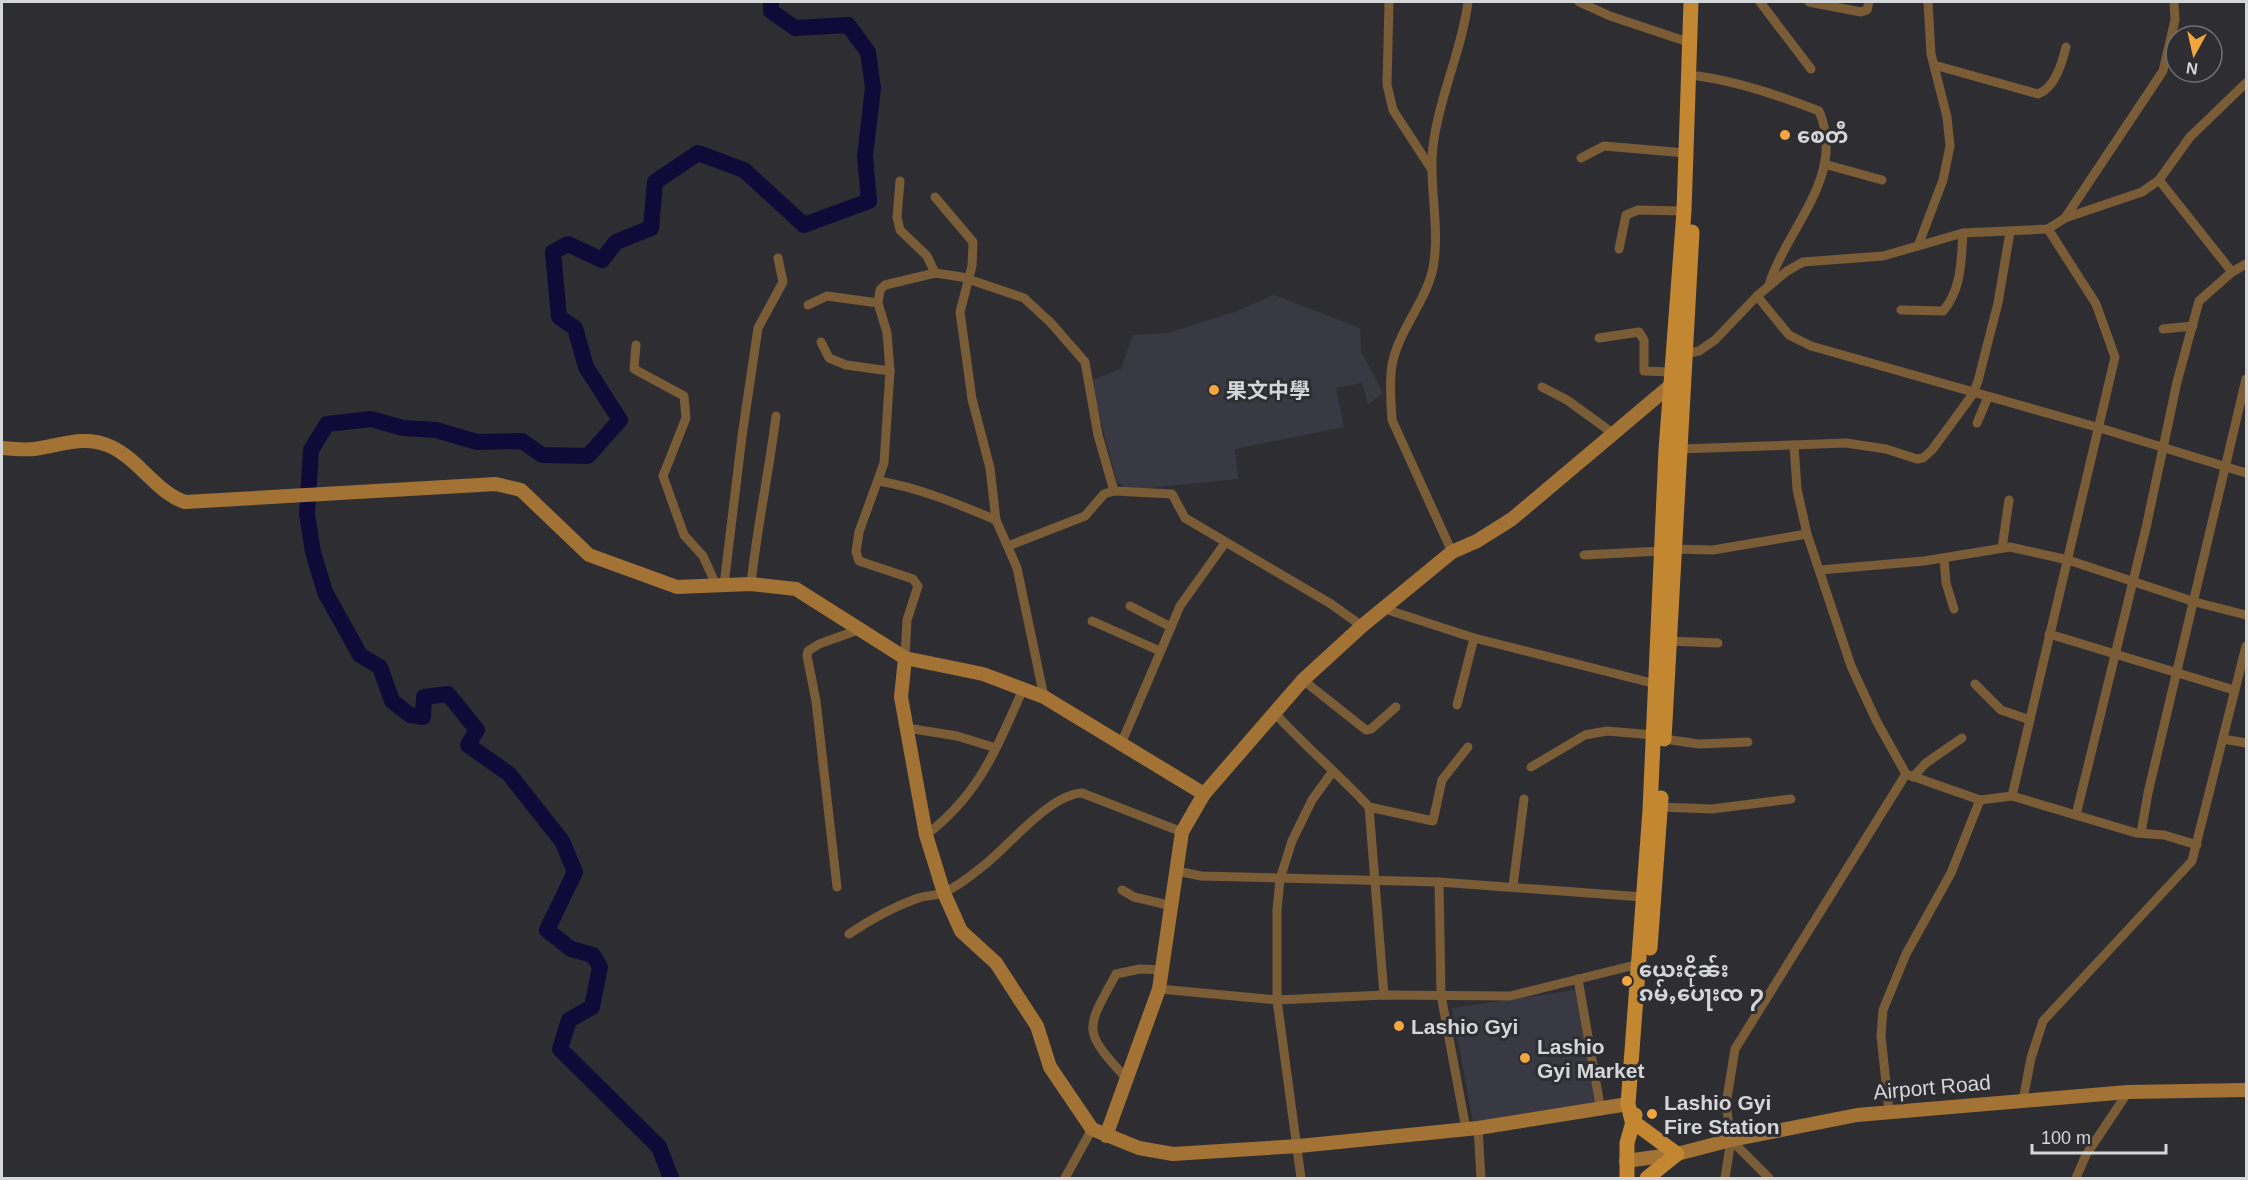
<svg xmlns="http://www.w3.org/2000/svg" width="2248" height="1180" font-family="Helvetica,'Noto Sans SC','Noto Sans Myanmar',sans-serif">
  <rect width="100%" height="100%" fill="#2e2e32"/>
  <g fill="#383942">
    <polygon points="1274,295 1360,328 1361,351 1383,393 1368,404 1362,383 1336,388 1344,427 1235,449 1238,479 1128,490 1117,482 1090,381 1121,369 1133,335 1167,333 1235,312"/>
    <polygon points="1576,990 1598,1108 1473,1122 1452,1008"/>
  </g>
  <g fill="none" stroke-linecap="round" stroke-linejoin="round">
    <polyline stroke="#100a39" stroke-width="16" points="671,1178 659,1147 560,1049 569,1020 592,1007 600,967 593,955 571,949 547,930 575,872 562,841 509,774 468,745 477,730 448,694 424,697 423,717 410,715 392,701 380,667 360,655 325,592 313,552 307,514 311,450 327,424 371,419 403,428 436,430 477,442 522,441 542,455 588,456 620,420 586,367 575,328 559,317 553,252 568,244 602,260 616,242 651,228 655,182 698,153 744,170 804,225 869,201 865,156 873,88 868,52 848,25 795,28 771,11 771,2"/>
    <g stroke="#7a5c37" stroke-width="9">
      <polyline points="1389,2 1387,85 1393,110 1432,170"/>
      <polyline points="1579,2 1610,16 1691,43"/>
      <polyline points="1760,2 1811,69"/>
      <polyline points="1809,2 1861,12 1867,10 1869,2"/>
      <path d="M1934 65 2038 94C2055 88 2062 63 2066 47"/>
      <path d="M1698 76C1740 82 1780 96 1819 111 1847 176 1787 227 1769 285"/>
      <polyline points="1581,158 1604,146 1686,153"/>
      <polyline points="1824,164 1882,180"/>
      <polyline points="2159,180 2232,272"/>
      <polyline points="900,181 897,217 900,230 927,256 935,273"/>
      <polyline points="935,197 973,242 972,266 960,312 972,399 990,468 996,520 1017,568 1044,697"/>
      <polyline points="2065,218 2163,71 2175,20 2174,2"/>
      <polyline points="1918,246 1943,180 1950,146 1947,117 1931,54 1928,2"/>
      <polyline points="1619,249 1626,215 1638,210 1684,211"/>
      <polyline points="1757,296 1789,335 1811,346 2100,428 2246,473"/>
      <polyline points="808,305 827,296 878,303"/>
      <path d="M1901 310 1943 311C1962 289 1961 260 1963 233"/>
      <polyline points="2163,329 2193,326"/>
      <polyline points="1599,338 1639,332 1644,340 1644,371 1672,372"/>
      <polyline points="821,342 829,358 846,365 890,371"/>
      <polyline points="636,345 634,369 684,396 686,418 663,476 684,535 703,556 717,587"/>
      <polyline points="1685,354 1699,351 1715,340 1757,296 1787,271 1803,262 1883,256 1963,233 2048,229 2065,218 2142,192 2159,180 2190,137 2246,83"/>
      <polyline points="1542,387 1567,400 1614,434"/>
      <polyline points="1977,423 1988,397"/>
      <polyline points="1794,445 1797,489 1807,534 1851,666 1877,722 1906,774 1980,800 2012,796 2136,833 2164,835 2197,845"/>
      <polyline points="1680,449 1846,443 1886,449 1917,459 1923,458 1932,450 1973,394 1978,381 1998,303 2010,232"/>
      <path d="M879 481C920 488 958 504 996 520"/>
      <polyline points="1114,491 1172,494 1185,518 1331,604 1362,626"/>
      <polyline points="2002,548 2009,500"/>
      <polyline points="1674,549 1713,550 1807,534"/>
      <path d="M1452 552 1392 420C1391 402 1389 383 1392 365 1398 331 1426 302 1433 268 1441 225 1427 182 1434 139 1441 92 1462 49 1468 2"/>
      <polyline points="1584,555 1662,551"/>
      <polyline points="1944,558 1946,583 1954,609"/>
      <polyline points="1820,570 1924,561 2010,547 2068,560 2195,602 2246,615"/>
      <path d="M751 584C757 527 769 472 776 416"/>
      <polyline points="724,585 742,436 758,328 783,282 778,258"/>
      <polyline points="1130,606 1171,627"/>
      <polyline points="1385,609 1474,638 1656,684"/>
      <polyline points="1092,621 1160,651"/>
      <polyline points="2049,634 2234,690"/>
      <polyline points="1669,641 1718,643"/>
      <polyline points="905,658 907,620 918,586 913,579 859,561 856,552 859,532 884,463 890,371 887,333 878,303 880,290 885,285 935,273 962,277 1024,298 1051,323 1085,362 1098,435 1114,491 1104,494 1085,516 1008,546"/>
      <polyline points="1303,680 1366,730 1371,729 1396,707"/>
      <polyline points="1975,684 2001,710 2030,720"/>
      <polyline points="1457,705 1474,638"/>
      <path d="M1274 712C1304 746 1339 774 1369 807L1384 995"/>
      <polyline points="907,728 957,736 996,748"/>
      <polyline points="1664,739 1699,744 1748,742"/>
      <polyline points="2223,739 2246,743"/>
      <polyline points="1121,744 1180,606 1225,543"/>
      <polyline points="1531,767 1585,735 1607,731 1654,735"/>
      <polyline points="1913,777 1926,763 1962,738"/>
      <polyline points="2012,796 2115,357 2096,304 2048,229"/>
      <polyline points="1369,807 1433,821 1442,780 1468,747"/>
      <polyline points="1660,807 1712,809 1791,799"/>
      <polyline points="2076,815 2146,528 2177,382 2199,301 2232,272 2246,264"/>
      <polyline points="2141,833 2148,793 2246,379"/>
      <path d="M926 835C979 795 997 748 1023 689"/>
      <polyline points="1177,871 1201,876 1439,882 1643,897"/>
      <polyline points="1439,882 1441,995 1466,1129"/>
      <polyline points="1513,886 1524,799"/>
      <polyline points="837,887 816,701 807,656 808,651 819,644 861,629"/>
      <polyline points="1122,890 1134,897 1172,906"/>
      <path d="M849 934C871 919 893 907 918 898 927 895 937 896 945 892 958 886 972 875 983 866 1008 847 1050 794 1082 793L1182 832"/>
      <polyline points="1578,979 1601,1111"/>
      <polyline points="1159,989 1277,1000 1384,995 1510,996 1639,964"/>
      <path d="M1126 1078C1081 1029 1086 1030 1116 974L1140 969 1162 970"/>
      <polyline points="2023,1100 2031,1058 2043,1021 2192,861 2246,646"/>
      <polyline points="1889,1111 1881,1036 1883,1010 1906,954 1951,873 1980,800"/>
      <polyline points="1478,1128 1481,1178"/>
      <polyline points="1065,1178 1092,1129"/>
      <polyline points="1301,1178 1277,1000 1277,910 1280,879 1292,841 1312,800 1333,771"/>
      <polyline points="1725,1178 1731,1140"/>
      <polyline points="1769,1178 1731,1140 1726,1104 1735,1049 1906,774"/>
      <polyline points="2076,1178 2086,1155 2128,1092"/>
    </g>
    <g stroke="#a37336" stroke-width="14">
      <path d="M2 448C12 449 24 450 34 449 58 446 84 435 107 445 138 457 155 492 185 502L496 484 521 490 589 555 677 587 751 584 796 589 905 658 983 674 1044 697 1204 794"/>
      <polyline points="905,658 901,697 926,835 944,893 961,931 996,963 1037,1026 1050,1067 1092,1129 1139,1148 1173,1154 1299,1146 1478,1128 1628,1104"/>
      <polyline points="1106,1136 1159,989 1182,832 1204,794 1303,680 1362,626 1452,552 1477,541 1512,519 1671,385"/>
      <polyline points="1626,1161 1677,1154 1731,1140 1857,1115 2128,1092 2246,1090"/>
    </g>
    <g stroke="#c38631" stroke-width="15">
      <polyline points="1664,739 1692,232"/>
      <polyline points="1650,948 1661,798"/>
      <polyline points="1627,1178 1627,1143 1635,1115"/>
      <polyline points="1647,1178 1677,1154 1632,1121 1628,1104 1650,810 1666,450 1684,211 1691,2"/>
    </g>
  </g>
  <g fill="#f1a640" stroke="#2e2e32" stroke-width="2">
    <circle cx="1785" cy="135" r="6"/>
    <circle cx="1214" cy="390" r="6"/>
    <circle cx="1627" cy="981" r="6"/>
    <circle cx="1399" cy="1026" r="6"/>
    <circle cx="1525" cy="1058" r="6"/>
    <circle cx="1652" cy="1114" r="6"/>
  </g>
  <g text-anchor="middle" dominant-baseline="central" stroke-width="6" stroke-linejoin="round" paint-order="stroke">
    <g font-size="21" font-weight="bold" fill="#d5d6d8" stroke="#2e2e32" text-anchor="start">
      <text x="1797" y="135">စေတီ</text>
      <text x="1226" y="390">果文中學</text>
      <text x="1639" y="969">ယေးငိုၼ်း<tspan x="1639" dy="24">ၵမ်ႇပေႃးၸ ႒</tspan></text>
      <text x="1411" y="1026">Lashio Gyi</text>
      <text x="1537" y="1046">Lashio<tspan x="1537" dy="24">Gyi Market</tspan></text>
      <text x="1664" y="1102">Lashio Gyi<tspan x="1664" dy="24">Fire Station</tspan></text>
    </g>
    <g font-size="21" fill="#d5d6d8" stroke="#2e2e32">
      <text transform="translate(1932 1087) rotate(-5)">Airport Road</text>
    </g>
  </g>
  <rect width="2248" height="1180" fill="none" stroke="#d5d6d8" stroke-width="6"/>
  <g transform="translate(2194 54) rotate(188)"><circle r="28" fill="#2e2e32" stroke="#717174" stroke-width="1.5"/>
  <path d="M0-4.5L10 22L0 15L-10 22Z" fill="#f1a640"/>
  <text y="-9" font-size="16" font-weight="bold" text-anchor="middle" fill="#d5d6d8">N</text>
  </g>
  <path d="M2032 1144v9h134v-9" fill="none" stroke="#d5d6d8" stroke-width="3"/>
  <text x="2041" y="1144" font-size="18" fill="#d5d6d8" stroke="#2e2e32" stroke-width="4.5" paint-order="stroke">100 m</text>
</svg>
